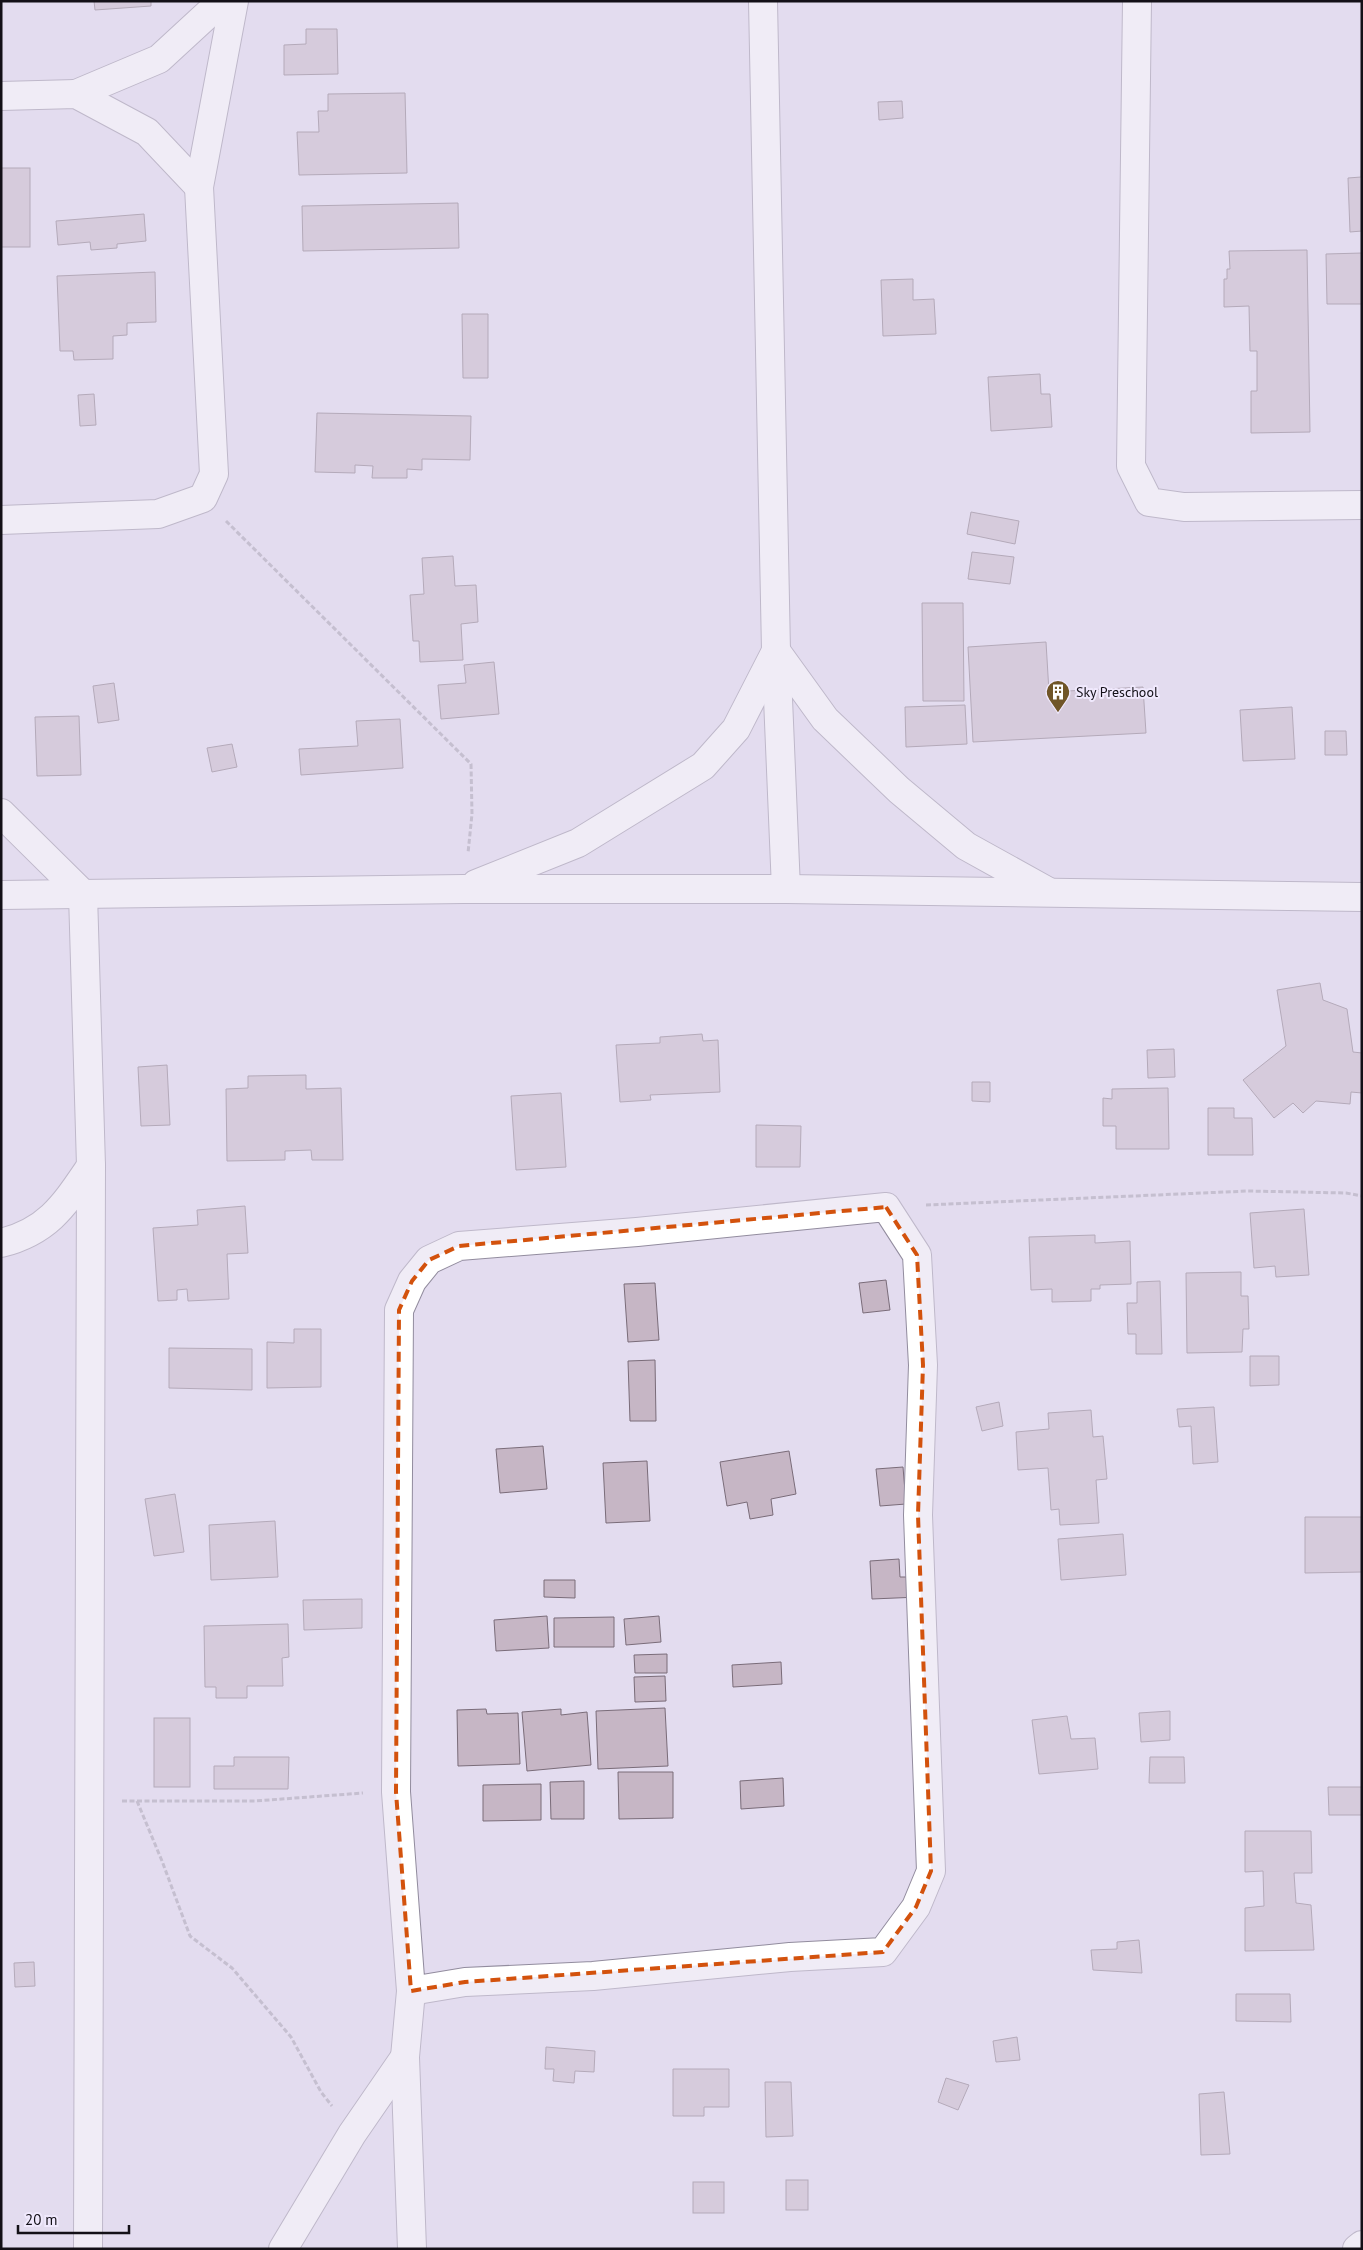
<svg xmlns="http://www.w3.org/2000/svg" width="1363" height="2250" font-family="'PT Sans',sans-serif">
  <rect width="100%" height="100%" fill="#e3dcef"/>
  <g fill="#c6b6c5" stroke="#7a6c79">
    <polygon points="94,1 151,1 151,6 95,10"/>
    <polygon points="306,29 337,29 338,74 284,75 284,45 306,44"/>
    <polygon points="405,93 407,173 299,175 297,132 319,132 318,111 328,111 328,94"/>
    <polygon points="902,101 903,118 879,120 878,102"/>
    <rect x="1" y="168" width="29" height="79"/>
    <polygon points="1361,170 1362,170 1362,231 1350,232 1348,178 1361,177"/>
    <polygon points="458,203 459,248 303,251 302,206"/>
    <polygon points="144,214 146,241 117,244 117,248 91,250 90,242 58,245 56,221"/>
    <polygon points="1307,250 1310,432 1251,433 1251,391 1257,391 1257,351 1250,351 1249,306 1224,307 1224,279 1227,279 1227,269 1230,269 1229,251"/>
    <polygon points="1362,253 1362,304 1327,304 1326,254"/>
    <polygon points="155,272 156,322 127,323 127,335 113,336 113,359 74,360 73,351 60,351 57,276"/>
    <polygon points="913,279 913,300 934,299 936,334 883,336 881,280"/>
    <polygon points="462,314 488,314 488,378 463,378"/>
    <polygon points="1040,374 1041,394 1050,394 1052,427 991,431 988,377"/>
    <polygon points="94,394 96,425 80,426 78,395"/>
    <polygon points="317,413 471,416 470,460 422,459 422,470 407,469 407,478 372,478 373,466 355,465 355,473 315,472"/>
    <polygon points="971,512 1019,521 1015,544 967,534"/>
    <polygon points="972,552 1014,557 1010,584 968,579"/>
    <polygon points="453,556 455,586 476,585 478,622 461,624 463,660 420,662 419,641 413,641 410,595 424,594 422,558"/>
    <polygon points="922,603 963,603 964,701 923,701"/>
    <polygon points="1046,642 1049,692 1143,687 1146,733 973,742 968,647"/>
    <polygon points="494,662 499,714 441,719 438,685 466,683 464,665"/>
    <polygon points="114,683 119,720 98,723 93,686"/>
    <polygon points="965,705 967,744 906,747 905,707"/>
    <polygon points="1292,707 1295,759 1243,761 1240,710"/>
    <polygon points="79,716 81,775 37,776 35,717"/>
    <polygon points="400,719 403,768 301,775 299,749 358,746 356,721"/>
    <polygon points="1325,731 1346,731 1347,755 1325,755"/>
    <polygon points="232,744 237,767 212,772 207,748"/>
    <polygon points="1320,983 1323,1000 1347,1009 1353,1052 1362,1053 1362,1093 1351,1092 1350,1104 1316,1101 1303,1113 1293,1103 1274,1118 1243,1080 1286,1046 1277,990"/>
    <polygon points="702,1034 703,1041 718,1040 720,1092 650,1095 651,1100 620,1102 616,1045 660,1043 660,1037"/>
    <polygon points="1174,1049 1175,1077 1148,1078 1147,1050"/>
    <polygon points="167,1065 170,1125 141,1126 138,1067"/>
    <polygon points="306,1075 306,1089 341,1088 343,1160 312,1160 311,1150 285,1151 285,1160 227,1161 226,1089 248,1088 248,1076"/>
    <polygon points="972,1082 990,1082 990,1102 972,1101"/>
    <polygon points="1168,1088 1169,1149 1116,1149 1116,1126 1103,1126 1103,1098 1112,1099 1112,1089"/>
    <polygon points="561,1093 566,1167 516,1170 511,1096"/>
    <polygon points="1208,1108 1234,1108 1234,1118 1252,1118 1253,1155 1208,1155"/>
    <polygon points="756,1125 801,1126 800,1167 756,1167"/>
    <polygon points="245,1206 248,1253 227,1254 229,1299 188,1301 187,1289 177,1290 177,1300 158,1301 153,1228 198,1225 197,1210"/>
    <polygon points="1304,1209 1309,1275 1276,1277 1275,1266 1254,1268 1250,1213"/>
    <polygon points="1095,1235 1095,1243 1130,1241 1131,1284 1100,1285 1100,1289 1091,1289 1091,1301 1052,1302 1052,1289 1031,1290 1029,1237"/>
    <polygon points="1241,1272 1241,1296 1248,1296 1249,1329 1243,1329 1242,1352 1187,1353 1186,1273"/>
    <polygon points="886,1280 890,1310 863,1313 859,1283"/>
    <polygon points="1160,1281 1162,1354 1136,1354 1136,1334 1128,1334 1127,1303 1137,1303 1137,1282"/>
    <polygon points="655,1283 659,1340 628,1342 624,1284"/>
    <polygon points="294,1329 321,1329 321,1387 267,1388 267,1342 294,1343"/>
    <polygon points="169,1348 252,1349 252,1390 169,1388"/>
    <polygon points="1250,1356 1279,1356 1279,1385 1250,1386"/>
    <polygon points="655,1360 656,1421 630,1421 628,1361"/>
    <polygon points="999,1402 1003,1426 982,1431 976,1407"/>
    <polygon points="1214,1407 1218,1462 1193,1464 1191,1426 1179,1427 1177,1409"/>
    <polygon points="1091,1410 1093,1437 1103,1436 1107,1479 1096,1480 1099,1523 1060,1525 1059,1509 1051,1510 1048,1468 1018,1470 1016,1432 1049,1429 1048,1413"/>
    <polygon points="543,1446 547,1489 500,1493 496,1449"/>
    <polygon points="789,1451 796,1494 771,1499 773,1515 750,1519 747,1502 727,1506 720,1462"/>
    <polygon points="647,1461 650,1521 606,1523 603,1463"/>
    <polygon points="903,1467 906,1504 880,1506 876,1469"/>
    <polygon points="175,1494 184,1552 154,1556 145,1499"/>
    <polygon points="1305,1517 1362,1517 1362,1572 1305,1573"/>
    <polygon points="275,1521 278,1577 211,1580 209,1525"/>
    <polygon points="1123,1534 1126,1575 1061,1580 1058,1539"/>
    <polygon points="899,1559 900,1577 917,1577 919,1597 872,1599 870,1561"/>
    <polygon points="544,1580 575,1580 575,1598 544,1597"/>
    <polygon points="362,1599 362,1628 304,1630 303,1600"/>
    <polygon points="547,1616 549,1648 496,1651 494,1620"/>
    <polygon points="659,1616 661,1642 626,1645 624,1619"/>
    <polygon points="614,1617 614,1647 554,1647 554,1618"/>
    <polygon points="288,1624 289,1657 282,1658 283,1686 247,1686 247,1698 216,1698 216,1687 205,1687 204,1626"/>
    <polygon points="667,1654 667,1673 635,1673 634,1655"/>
    <polygon points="781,1662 782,1684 733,1687 732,1665"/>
    <polygon points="665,1676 666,1701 635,1702 634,1677"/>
    <polygon points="665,1708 668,1766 598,1769 596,1711"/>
    <polygon points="486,1709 487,1714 518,1713 520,1764 458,1766 457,1710"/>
    <polygon points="561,1709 561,1715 587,1712 591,1765 527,1771 522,1712"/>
    <polygon points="1170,1711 1170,1740 1141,1742 1139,1713"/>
    <polygon points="1067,1716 1071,1739 1095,1738 1098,1769 1039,1774 1032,1720"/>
    <rect x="154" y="1718" width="36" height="69"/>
    <polygon points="234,1757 289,1757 288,1789 214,1789 214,1766 234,1766"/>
    <polygon points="1150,1757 1184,1757 1185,1783 1149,1783"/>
    <polygon points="618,1772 673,1772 673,1818 619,1819"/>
    <polygon points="783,1778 784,1806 741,1809 740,1781"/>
    <polygon points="584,1781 584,1819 551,1819 550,1782"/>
    <polygon points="541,1784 541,1820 483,1821 483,1785"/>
    <polygon points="1328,1787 1362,1787 1362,1815 1329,1815"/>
    <polygon points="1245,1831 1311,1831 1312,1873 1294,1873 1296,1903 1311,1905 1314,1950 1245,1951 1245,1908 1264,1906 1263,1871 1245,1872"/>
    <polygon points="1139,1940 1142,1973 1093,1970 1091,1950 1117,1949 1117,1942"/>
    <polygon points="34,1962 35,1986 15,1987 14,1963"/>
    <polygon points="1236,1994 1290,1994 1291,2022 1236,2021"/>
    <polygon points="1017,2037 1020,2060 996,2062 993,2041"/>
    <polygon points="546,2047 595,2051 594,2072 575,2071 574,2083 553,2081 554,2069 545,2069"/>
    <polygon points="673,2069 729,2069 729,2107 704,2107 704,2116 673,2116"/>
    <polygon points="946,2078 969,2085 958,2110 938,2102"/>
    <polygon points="765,2082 791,2082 793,2136 766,2137"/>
    <polygon points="1224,2092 1230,2154 1201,2155 1199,2094"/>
    <rect x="786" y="2180" width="22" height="30"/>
    <rect x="693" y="2182" width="31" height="31"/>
  </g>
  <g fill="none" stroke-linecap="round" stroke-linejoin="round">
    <g stroke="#928c9e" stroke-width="30">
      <g id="minor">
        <polyline points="763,1 776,651 786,889"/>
        <polyline points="1137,1 1131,466 1149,502 1184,507 1362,505"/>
        <polyline points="76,94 159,59 222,1"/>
        <polyline points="1,96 76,94 147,132 199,187"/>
        <polyline points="1,520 158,514 203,498 214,474 199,187 234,1"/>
        <polyline points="1,813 83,894 91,1166 88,2249"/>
        <polyline points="476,884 578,843 703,766 736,729 776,651 825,719 899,790 966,846 1049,892"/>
        <polyline points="1,895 463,889 786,889 1362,897"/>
        <path d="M1 1243C49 1231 65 1204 91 1166"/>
        <polyline points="411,1991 465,1982 593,1976 790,1957 883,1952 916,1907 931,1871 918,1515 923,1365 917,1255 886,1207 637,1232 459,1246 429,1260 412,1281 399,1310 396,1792 411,1991 405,2057 412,2249"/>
        <polyline points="283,2249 352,2134 405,2057"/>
        <polyline points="1357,2249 1362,2245"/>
      </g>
    </g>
    <g stroke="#a09baa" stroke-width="3" stroke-dasharray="5 2.5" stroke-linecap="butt">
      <polyline points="226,521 471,764 472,814 468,853"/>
      <polyline points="926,1205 1248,1191 1346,1193 1362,1196"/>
      <polyline points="122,1801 255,1801 363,1793"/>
      <polyline points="137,1801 162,1861 190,1936 232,1968 291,2037 321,2092 332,2106"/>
    </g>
    <use href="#minor" stroke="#fff" stroke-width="28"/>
  </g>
  <path d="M0 0H1363V2250H0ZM886 1207 917 1255 923 1365 918 1515 931 1871 916 1907 883 1952 465 1982 411 1991 396 1792 399 1310 412 1281 429 1260 459 1246Z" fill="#e3dcef" fill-opacity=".55" fill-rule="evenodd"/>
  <path fill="none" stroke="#d3520d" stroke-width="4" stroke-dasharray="10 6" stroke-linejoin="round" d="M886 1207 917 1255 923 1365 918 1515 931 1871 916 1907 883 1952 465 1982 411 1991 396 1792 399 1310 412 1281 429 1260 459 1246Z"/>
  <defs>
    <g id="building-pin" transform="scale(1.25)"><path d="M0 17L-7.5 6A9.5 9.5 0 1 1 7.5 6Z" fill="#705527" stroke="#f0e9fd"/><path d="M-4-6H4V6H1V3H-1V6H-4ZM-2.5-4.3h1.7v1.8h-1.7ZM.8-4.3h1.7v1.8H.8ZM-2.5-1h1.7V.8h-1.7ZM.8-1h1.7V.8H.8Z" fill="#fff"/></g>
  </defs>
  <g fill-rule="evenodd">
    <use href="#building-pin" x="1058" y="692"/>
  </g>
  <g text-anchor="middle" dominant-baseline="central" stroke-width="4" stroke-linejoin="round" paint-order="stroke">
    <g font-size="14" fill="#131017" stroke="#f0e9fd" text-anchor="start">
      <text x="1076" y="692">Sky Preschool</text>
    </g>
  </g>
  <rect width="1363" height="2250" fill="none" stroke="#131017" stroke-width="5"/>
  <path d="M18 2225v8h111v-8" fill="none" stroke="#131017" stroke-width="2.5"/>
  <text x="25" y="2225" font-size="15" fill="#131017" stroke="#f0e9fd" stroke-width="4" paint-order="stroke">20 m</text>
</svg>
